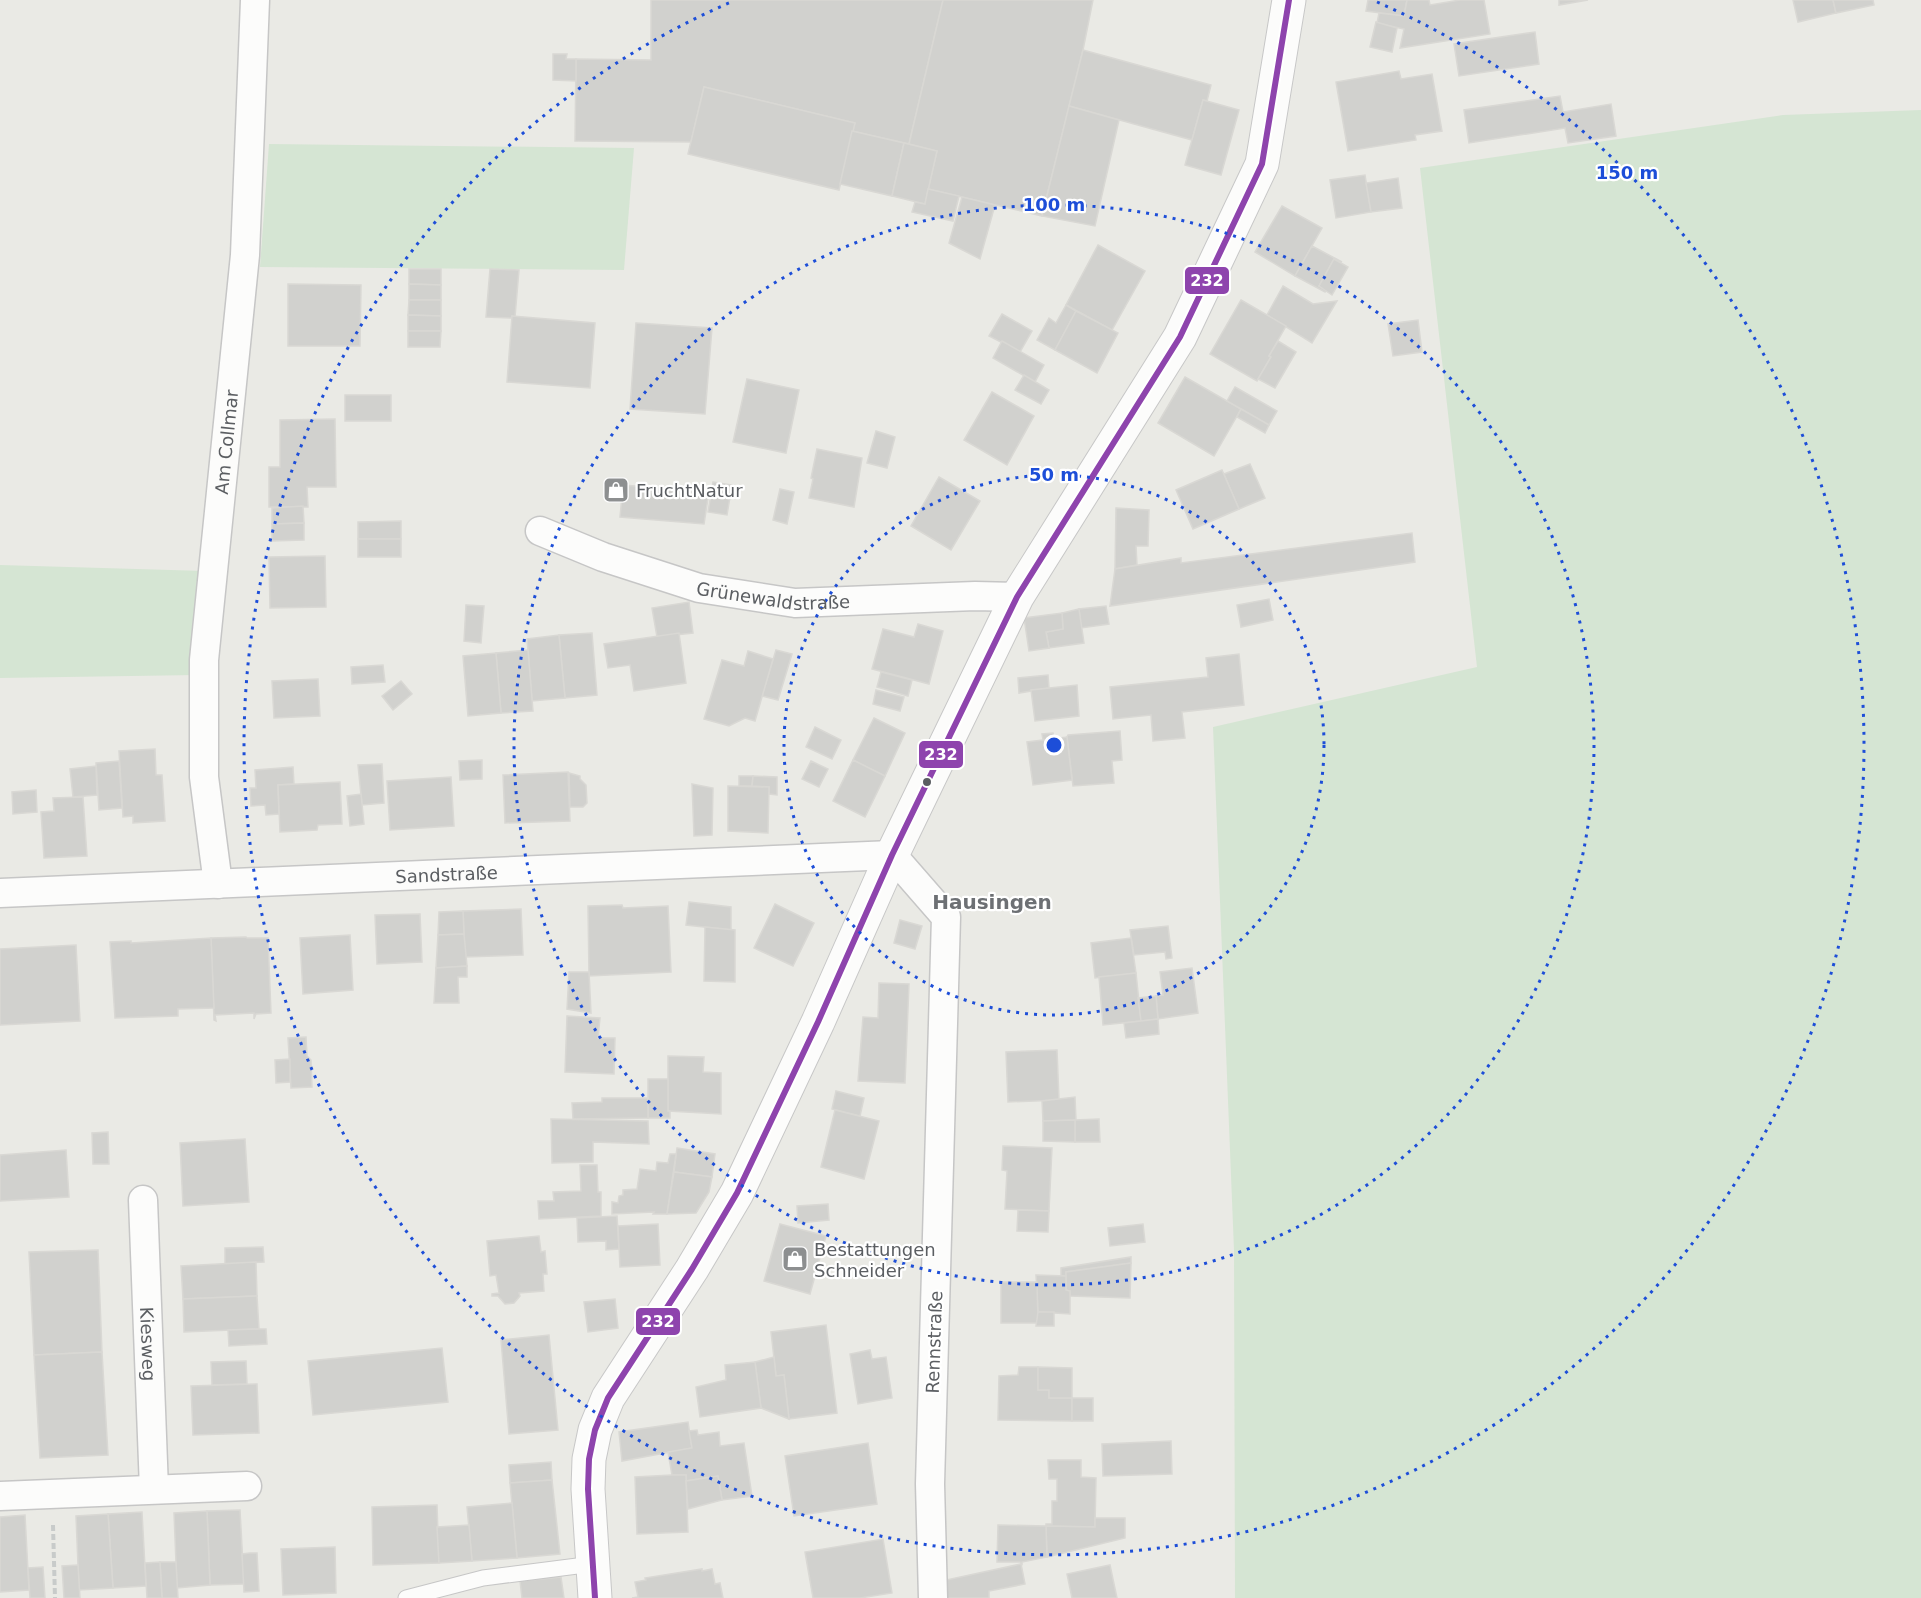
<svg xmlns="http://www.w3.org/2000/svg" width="1921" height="1598" font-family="'DejaVu Sans',sans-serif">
  <rect width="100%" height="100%" fill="#eaeae5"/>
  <g fill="#d5e5d3">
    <polygon points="1921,110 1921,1598 1235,1598 1234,1250 1213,727 1477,667 1420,168 1783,115"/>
    <polygon points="269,144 634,148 624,270 260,267"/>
    <polygon points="0,565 205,571 197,675 0,678"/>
  </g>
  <g fill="#d1d1ce" stroke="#d9d8d4" stroke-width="1.5">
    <polygon points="651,0 943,0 909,144 852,131 855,123 704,87 691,142 575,141 576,59 651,60"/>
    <polygon points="943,0 1093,0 1083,50 1042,216 928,189 937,151 909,144"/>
    <polygon points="1368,0 1407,0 1404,16 1366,11"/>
    <polygon points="1407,0 1429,0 1430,5 1460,0 1484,0 1490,34 1400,48 1404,29 1377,23 1379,13 1404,16"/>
    <polygon points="1559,0 1588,0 1559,5"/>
    <polygon points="1793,0 1833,0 1836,13 1798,22"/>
    <polygon points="1833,0 1873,0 1874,5 1836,13"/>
    <polygon points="1376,22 1397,28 1392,52 1370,47"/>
    <polygon points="1535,32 1539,64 1459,76 1454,44"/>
    <polygon points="1083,50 1211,85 1207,101 1203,100 1192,140 1069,106"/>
    <polygon points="553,54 567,54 566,59 576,59 576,81 553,80"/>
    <polygon points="1399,71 1401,79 1432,74 1442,131 1415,135 1416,140 1348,151 1336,82"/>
    <polygon points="704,87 855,123 839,190 688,154"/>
    <polygon points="1560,96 1563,112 1611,104 1616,136 1568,143 1565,128 1469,143 1464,110"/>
    <polygon points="1203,100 1239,110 1221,175 1185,165"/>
    <polygon points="1069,106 1119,120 1095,226 1042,216"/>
    <polygon points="852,131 904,143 892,196 840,184"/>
    <polygon points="904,143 937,151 925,204 892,196"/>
    <polygon points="1365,175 1371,212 1336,218 1330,180"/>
    <polygon points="1398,178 1402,208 1371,212 1366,183"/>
    <polygon points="928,189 959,196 953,221 912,212 915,202 925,204"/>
    <polygon points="962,197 995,205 980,259 949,243"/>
    <polygon points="1282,206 1322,228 1295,276 1255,252"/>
    <polygon points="1098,245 1145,271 1112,330 1066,305"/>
    <polygon points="1312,246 1342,262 1334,259 1319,286 1326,290 1325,292 1295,276"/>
    <polygon points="1334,259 1348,267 1332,295 1319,286"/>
    <polygon points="409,269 441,269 441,285 409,284"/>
    <polygon points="490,269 519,270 515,317 512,316 511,318 486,317"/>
    <polygon points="288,284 361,285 360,346 288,346"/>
    <polygon points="409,284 441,285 441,300 409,300"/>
    <polygon points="1283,286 1313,304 1337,301 1312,343 1267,315"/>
    <polygon points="409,300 441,300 441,316 408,315"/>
    <polygon points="1241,300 1286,326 1269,356 1271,357 1257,381 1210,354"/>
    <polygon points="1066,305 1076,311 1055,350 1037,340 1049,318 1056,323"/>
    <polygon points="1076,311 1118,333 1097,373 1055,350"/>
    <polygon points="1002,314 1032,331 1020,352 989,336"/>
    <polygon points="408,315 441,316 441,331 408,331"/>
    <polygon points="512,316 595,323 590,388 507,382"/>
    <polygon points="1418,320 1422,352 1393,356 1388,324"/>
    <polygon points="636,323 712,328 705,414 630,409"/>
    <polygon points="408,331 441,331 440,347 408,347"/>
    <polygon points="1002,341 1044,365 1035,382 993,358"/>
    <polygon points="1278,341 1296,352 1275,388 1258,379 1271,357 1269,356"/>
    <polygon points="1024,375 1049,390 1041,404 1015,390"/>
    <polygon points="1185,377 1241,409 1214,456 1158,423"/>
    <polygon points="747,379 799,390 786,453 733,442"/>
    <polygon points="1235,387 1277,411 1269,425 1227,401"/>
    <polygon points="992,392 1034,416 1007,465 964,440"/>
    <rect x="345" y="395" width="46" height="26"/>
    <polygon points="1241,409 1269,425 1265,433 1237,417"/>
    <polygon points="335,419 336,487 307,487 308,507 269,507 269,467 280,467 280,420"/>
    <polygon points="876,431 895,437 887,468 867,463"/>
    <polygon points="817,449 862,458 854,507 809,498 813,479 811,478"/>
    <polygon points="1250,464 1265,498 1239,509 1224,474"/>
    <polygon points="1222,470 1239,509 1193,529 1176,490"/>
    <polygon points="939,477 980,501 951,550 911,526"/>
    <polygon points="713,482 732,485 727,515 708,512"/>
    <polygon points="623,485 709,492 704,524 620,517"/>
    <polygon points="780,489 794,492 787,524 773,520"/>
    <polygon points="303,506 304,523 272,524 272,508"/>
    <polygon points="1116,508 1149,510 1148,546 1136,546 1137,565 1115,569"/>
    <polygon points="401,521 401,539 358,539 358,522"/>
    <polygon points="304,523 304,540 272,541 272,524"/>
    <polygon points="1412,533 1415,562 1110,606 1115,569 1181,558 1181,563"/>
    <rect x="358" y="539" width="43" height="18"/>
    <polygon points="325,556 326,607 270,608 269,557"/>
    <polygon points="1269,599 1273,620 1241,627 1237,605"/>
    <polygon points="689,602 693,633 657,637 652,608"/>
    <polygon points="466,605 484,606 481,643 464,641"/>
    <polygon points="1106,606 1109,624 1081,628 1079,609"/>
    <polygon points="1079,609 1084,643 1049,648 1046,632 1063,629 1062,613"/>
    <polygon points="1062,613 1063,629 1046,632 1049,648 1029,651 1024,618"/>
    <polygon points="918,624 943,631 929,684 872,669 883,629 914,637"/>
    <polygon points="592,633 597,695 565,698 559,635"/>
    <polygon points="679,633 686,683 634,691 630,665 608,668 604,644"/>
    <polygon points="559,635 565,698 532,701 527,639"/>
    <polygon points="528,650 533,711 501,713 496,653"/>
    <polygon points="776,650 792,654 778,700 762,696"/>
    <polygon points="748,651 773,659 755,721 745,718 729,726 704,719 722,660 744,666"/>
    <polygon points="496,653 501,713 468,716 463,656"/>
    <polygon points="1239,654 1244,705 1182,712 1185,738 1153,741 1151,715 1113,719 1110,687 1208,677 1206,658"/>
    <polygon points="383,665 385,682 352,684 351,667"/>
    <polygon points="881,672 912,680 908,696 877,687"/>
    <polygon points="1048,675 1049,688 1019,693 1018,678"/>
    <polygon points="318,679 320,716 274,718 272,681"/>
    <polygon points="401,681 412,694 393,710 382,696"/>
    <polygon points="1077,685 1079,716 1035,721 1031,690"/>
    <polygon points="876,690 904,697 900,711 873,704"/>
    <polygon points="874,718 905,733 885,776 853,760"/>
    <polygon points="815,727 841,740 832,759 806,747"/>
    <polygon points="1120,731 1122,760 1112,761 1114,783 1073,786 1067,737 1068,735"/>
    <polygon points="1053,733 1054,738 1043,740 1042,734"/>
    <polygon points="1067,737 1072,780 1033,785 1027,742"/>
    <polygon points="155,749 156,775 162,775 165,821 133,823 133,816 123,817 119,751"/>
    <polygon points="482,760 482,779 460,780 459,761"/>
    <polygon points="853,760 885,776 865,817 833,801"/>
    <polygon points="119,761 122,808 99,810 96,763"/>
    <polygon points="811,761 828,769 819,787 802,779"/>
    <polygon points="382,764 384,803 362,805 358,765"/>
    <polygon points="96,766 97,795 73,797 70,769"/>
    <polygon points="293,767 294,784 278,785 279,814 266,815 265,805 251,806 250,788 256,788 255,770"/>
    <polygon points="568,772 570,821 505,823 503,775"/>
    <polygon points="569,773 580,776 580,779 586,785 587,803 583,807 570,807"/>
    <polygon points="739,776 753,776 752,786 739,786"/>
    <polygon points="753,776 777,777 777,795 769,794 769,787 752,786"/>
    <polygon points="451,777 454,826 390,830 387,781"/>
    <polygon points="340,782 342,824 318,825 317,830 280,832 278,785"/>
    <polygon points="692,784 713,788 712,835 694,836"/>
    <polygon points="728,786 769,787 768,833 728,831"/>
    <polygon points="36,790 37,812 13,814 12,792"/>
    <polygon points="361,794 364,824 350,826 347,796"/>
    <polygon points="83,797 87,856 44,858 41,812 54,811 53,798"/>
    <polygon points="689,902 731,907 731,930 686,925"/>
    <polygon points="775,904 814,923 793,966 754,948"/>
    <polygon points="622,905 623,908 668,906 671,972 589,976 588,906"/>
    <polygon points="521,909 523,955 465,957 463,911"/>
    <polygon points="463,911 464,934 438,935 439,912"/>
    <polygon points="420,914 422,962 377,964 375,915"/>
    <polygon points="900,920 922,926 915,949 894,943"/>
    <polygon points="1168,926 1172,958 1166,959 1165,952 1134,955 1130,930"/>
    <polygon points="705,927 735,930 735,982 704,981"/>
    <polygon points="464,934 467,966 436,968 438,935"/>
    <polygon points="350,935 353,990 303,994 300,938"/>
    <polygon points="246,937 247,938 268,938 271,1013 256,1014 254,1019 254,1013 215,1015 216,1021 214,1020 211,938"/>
    <polygon points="211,938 214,1008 178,1009 178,1016 115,1018 110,942 131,941 131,943"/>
    <polygon points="1131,938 1136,973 1095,978 1091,943"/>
    <polygon points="76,945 80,1021 0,1025 0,949"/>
    <polygon points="467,966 467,977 458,977 459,1003 434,1003 436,968"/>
    <polygon points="1192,968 1198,1013 1158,1019 1156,996 1163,995 1160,972"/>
    <polygon points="569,972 589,972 591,1013 567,1009"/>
    <polygon points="1136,973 1141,1021 1103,1025 1099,977"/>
    <polygon points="879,983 909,984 905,1083 858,1081 863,1017 878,1018"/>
    <polygon points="1156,996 1158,1019 1141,1021 1138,998"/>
    <polygon points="567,1016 600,1018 598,1038 615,1038 614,1074 565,1072"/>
    <polygon points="1158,1019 1159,1034 1126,1038 1124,1023"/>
    <polygon points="306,1037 307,1056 311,1060 312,1087 291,1088 288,1038"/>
    <polygon points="1057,1050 1059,1100 1008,1102 1006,1052"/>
    <polygon points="668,1056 704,1057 703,1072 721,1073 721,1114 668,1111"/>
    <polygon points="290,1059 290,1082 276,1083 275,1060"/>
    <polygon points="648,1079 668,1079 668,1111 670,1111 670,1118 648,1118"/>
    <polygon points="836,1091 864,1098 860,1116 832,1109"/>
    <polygon points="1075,1097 1076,1120 1043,1121 1042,1101"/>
    <polygon points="602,1098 648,1098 648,1118 573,1119 572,1103 602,1102"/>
    <polygon points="835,1110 879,1121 864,1179 821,1167"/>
    <polygon points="551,1119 648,1121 649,1144 593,1142 593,1162 552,1163"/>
    <polygon points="1099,1119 1100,1142 1075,1142 1075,1120"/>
    <polygon points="1075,1120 1075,1142 1043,1141 1043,1121"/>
    <polygon points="108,1132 109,1164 93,1164 92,1133"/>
    <polygon points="245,1139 249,1202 183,1206 180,1143"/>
    <polygon points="1003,1146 1052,1148 1049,1211 1005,1209 1007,1171 1002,1170"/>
    <polygon points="677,1148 715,1154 712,1177 674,1172"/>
    <polygon points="66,1150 69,1197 0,1201 0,1155"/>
    <polygon points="670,1154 676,1154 667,1214 653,1214 654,1212 612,1214 612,1202 618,1203 619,1196 623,1195 623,1190 637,1189 640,1169 656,1171 657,1162 668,1163"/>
    <polygon points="580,1165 597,1165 598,1192 601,1192 601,1216 539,1219 538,1201 554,1201 553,1192 581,1191"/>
    <polygon points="674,1172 712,1177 709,1192 696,1213 667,1214"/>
    <polygon points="828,1204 829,1220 798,1223 797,1206"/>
    <polygon points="1018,1210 1049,1211 1048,1232 1017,1231"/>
    <polygon points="617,1216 619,1249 606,1250 606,1241 578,1242 577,1218"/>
    <polygon points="658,1224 660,1265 620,1267 618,1226"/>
    <polygon points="780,1224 826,1236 810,1294 764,1281"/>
    <polygon points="1143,1224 1145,1242 1110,1246 1108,1228"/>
    <polygon points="539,1236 541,1252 545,1251 547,1274 543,1274 544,1291 519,1293 520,1296 514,1303 505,1304 498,1296 492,1296 492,1294 499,1293 496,1275 490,1276 487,1241"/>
    <polygon points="263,1247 264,1262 225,1264 225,1248"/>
    <polygon points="98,1250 102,1352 34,1355 29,1252"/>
    <polygon points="1131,1257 1131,1263 1066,1272 1066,1276 1061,1276 1061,1268"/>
    <polygon points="256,1262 257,1296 183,1299 181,1266"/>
    <polygon points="1131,1263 1130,1298 1070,1296 1070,1291 1066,1290 1066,1272"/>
    <polygon points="1036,1275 1066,1276 1066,1290 1070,1291 1070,1314 1038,1312"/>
    <polygon points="1001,1282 1037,1282 1038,1323 1001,1323"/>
    <polygon points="257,1296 259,1329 184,1332 183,1299"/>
    <polygon points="615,1299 618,1328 588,1332 584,1302"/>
    <polygon points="1038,1312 1054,1312 1054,1326 1036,1326"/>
    <polygon points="826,1325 837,1413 789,1419 784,1375 776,1376 771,1332"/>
    <polygon points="259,1329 266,1329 267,1344 229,1346 228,1330"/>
    <polygon points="549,1335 558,1430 509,1434 501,1340"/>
    <polygon points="442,1348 448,1402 313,1415 308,1361"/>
    <polygon points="870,1350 872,1359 886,1357 892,1398 858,1404 850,1354"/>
    <polygon points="102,1352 108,1455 40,1458 34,1355"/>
    <polygon points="774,1357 776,1376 784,1375 789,1419 761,1408 755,1362"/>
    <polygon points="246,1361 247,1384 212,1385 211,1362"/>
    <polygon points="755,1362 761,1408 700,1417 696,1387 726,1380 725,1365"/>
    <polygon points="1019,1367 1038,1367 1038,1390 1049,1390 1049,1398 1072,1398 1072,1421 998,1420 999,1376 1018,1375"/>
    <polygon points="1038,1367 1072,1368 1072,1398 1049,1398 1049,1390 1038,1390"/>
    <polygon points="257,1384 259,1433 193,1435 191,1386"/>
    <rect x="1072" y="1398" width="21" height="23"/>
    <polygon points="688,1422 692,1448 622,1461 619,1432"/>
    <polygon points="697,1430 698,1435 719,1432 720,1446 744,1443 752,1496 722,1500 718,1476 686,1481 686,1475 672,1475 668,1452 692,1448 689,1431"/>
    <polygon points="1171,1441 1172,1474 1103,1476 1102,1444"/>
    <polygon points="868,1443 877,1504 794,1516 785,1456"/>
    <polygon points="1048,1460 1081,1460 1081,1477 1096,1478 1095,1527 1046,1526 1046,1524 1052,1524 1052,1501 1057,1501 1057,1479 1049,1479"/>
    <polygon points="551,1462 552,1480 510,1483 509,1465"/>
    <polygon points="672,1475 686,1475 688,1532 637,1534 635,1477"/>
    <polygon points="718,1476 722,1500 688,1509 686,1481"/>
    <polygon points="552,1480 560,1554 517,1558 510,1483"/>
    <polygon points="512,1503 517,1558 472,1561 467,1507"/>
    <polygon points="437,1505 439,1563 373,1565 372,1507"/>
    <polygon points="240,1510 244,1584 210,1585 207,1511"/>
    <polygon points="207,1511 210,1585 177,1588 174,1513"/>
    <polygon points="142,1512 146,1586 113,1588 108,1514"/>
    <polygon points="108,1514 113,1588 79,1590 76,1516"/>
    <polygon points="25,1515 29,1590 0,1592 0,1517"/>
    <polygon points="1095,1518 1125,1518 1125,1538 1047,1557 1046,1526 1095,1527"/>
    <polygon points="469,1525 472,1561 439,1563 437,1527"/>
    <polygon points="998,1525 1046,1526 1047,1557 1022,1562 1022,1564 1020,1562 997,1562"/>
    <polygon points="883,1539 892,1593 860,1598 813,1598 805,1552"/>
    <polygon points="335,1547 336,1593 283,1595 281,1549"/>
    <polygon points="250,1553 257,1553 259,1591 244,1592 242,1554"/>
    <polygon points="160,1562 176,1562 178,1598 162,1598"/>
    <polygon points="160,1562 162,1598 147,1598 145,1563"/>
    <polygon points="1021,1564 1025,1584 989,1591 989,1598 947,1598 946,1580"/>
    <polygon points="78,1565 80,1598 64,1598 62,1566"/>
    <polygon points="1110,1565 1117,1598 1072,1598 1067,1574"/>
    <polygon points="43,1567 45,1598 30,1598 28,1568"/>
    <polygon points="702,1569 702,1571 712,1569 715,1584 720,1583 723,1598 632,1598 638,1597 635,1582 646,1580 645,1578"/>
    <polygon points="561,1577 564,1598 522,1598 520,1581"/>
  </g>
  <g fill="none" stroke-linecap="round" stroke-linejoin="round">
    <g stroke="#c6c6c6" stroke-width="17">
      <polyline id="lane" points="406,1598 483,1578 593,1564"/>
    </g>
    <g stroke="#c6c6c6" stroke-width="31">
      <g id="street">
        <path id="s1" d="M540 531 603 557 699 588 795 603 975 596 1017 597"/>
        <path id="s2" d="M218 884 204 777V660L245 255 255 0"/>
        <path id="s3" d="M0 893 892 855 946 917 930 1484 933 1598"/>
        <path id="s4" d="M143 1200 154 1489"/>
        <polyline points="0,1496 247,1486"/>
      </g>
    </g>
    <g stroke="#c7c7c7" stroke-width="35">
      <polyline id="secondary" points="595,1598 588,1489 589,1459 595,1430 608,1398 692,1269 737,1193 818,1022 892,855 1017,597 1180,337 1262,164 1289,0"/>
    </g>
    <polyline stroke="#c8cbca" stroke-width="4" stroke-dasharray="6 3" stroke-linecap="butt" points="53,1525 55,1598"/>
    <use href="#lane" stroke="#fcfcfb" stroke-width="15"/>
    <use href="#street" stroke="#fcfcfb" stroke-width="28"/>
    <use href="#secondary" stroke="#fcfcfb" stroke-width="33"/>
    <g stroke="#fff" stroke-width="10">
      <polyline id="bus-1" points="595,1598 588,1489 589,1459 595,1430 608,1398 692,1269 737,1193 818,1022 892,855 1017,597 1180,337 1262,164 1289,0"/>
    </g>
    <use href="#bus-1" stroke="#8e44ad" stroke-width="6"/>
  </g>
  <g fill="none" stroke="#1d4ed8" stroke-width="3" stroke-dasharray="3 6">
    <circle cx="1054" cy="745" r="270"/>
    <circle cx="1054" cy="745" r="540"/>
    <path d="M1377 2A810 810 0 1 1 731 2"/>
  </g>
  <defs>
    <g id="shop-square" transform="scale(1.35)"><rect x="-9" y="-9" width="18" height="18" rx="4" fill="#8d8f90" stroke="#fff"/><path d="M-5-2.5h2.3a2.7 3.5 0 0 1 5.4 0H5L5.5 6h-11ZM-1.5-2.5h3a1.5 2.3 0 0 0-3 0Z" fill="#fff"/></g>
  </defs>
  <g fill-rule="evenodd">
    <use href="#shop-square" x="616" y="490"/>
    <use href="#shop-square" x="795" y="1259"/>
  </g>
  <circle fill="#5b5e62" stroke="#fff" stroke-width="2" cx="927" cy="782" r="5"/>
  <g text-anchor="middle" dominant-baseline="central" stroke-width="4.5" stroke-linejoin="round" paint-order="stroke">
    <g font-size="18" fill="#5b5e62" stroke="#fff">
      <text stroke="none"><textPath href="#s2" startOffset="444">Am Collmar</textPath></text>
      <text stroke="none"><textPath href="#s1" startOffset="244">Grünewaldstraße</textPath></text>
      <text stroke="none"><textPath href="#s3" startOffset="447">Sandstraße</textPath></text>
      <text transform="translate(934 1342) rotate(-88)">Rennstraße</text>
      <text stroke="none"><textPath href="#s4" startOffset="144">Kiesweg</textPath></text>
    </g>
    <g font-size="18" fill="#5b5e62" stroke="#fff" text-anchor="start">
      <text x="636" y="490">FruchtNatur</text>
      <text x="814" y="1249">Bestattungen<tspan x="814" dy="21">Schneider</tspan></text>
    </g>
    <g font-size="20" font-weight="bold" fill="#6d7074" stroke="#fff">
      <text x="992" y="902">Hausingen</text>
    </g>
  </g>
  <circle cx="1054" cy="745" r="9" fill="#1d4ed8" stroke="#fff" stroke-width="3"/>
  <g font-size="18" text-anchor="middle" font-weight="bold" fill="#1d4ed8" stroke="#fff" stroke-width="4.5" stroke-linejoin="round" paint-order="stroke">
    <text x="1627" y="179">150 m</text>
    <text x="1054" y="211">100 m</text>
    <text x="1054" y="481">50 m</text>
  </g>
  <g stroke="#fff" stroke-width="2">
    <rect x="1184" y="266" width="46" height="29" rx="6" fill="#8e44ad"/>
    <rect x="918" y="740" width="46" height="29" rx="6" fill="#8e44ad"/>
    <rect x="635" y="1307" width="46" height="29" rx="6" fill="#8e44ad"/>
  </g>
  <g font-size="16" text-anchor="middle" font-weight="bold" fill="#fff">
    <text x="1207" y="286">232</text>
    <text x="941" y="760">232</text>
    <text x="658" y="1327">232</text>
  </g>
</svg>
